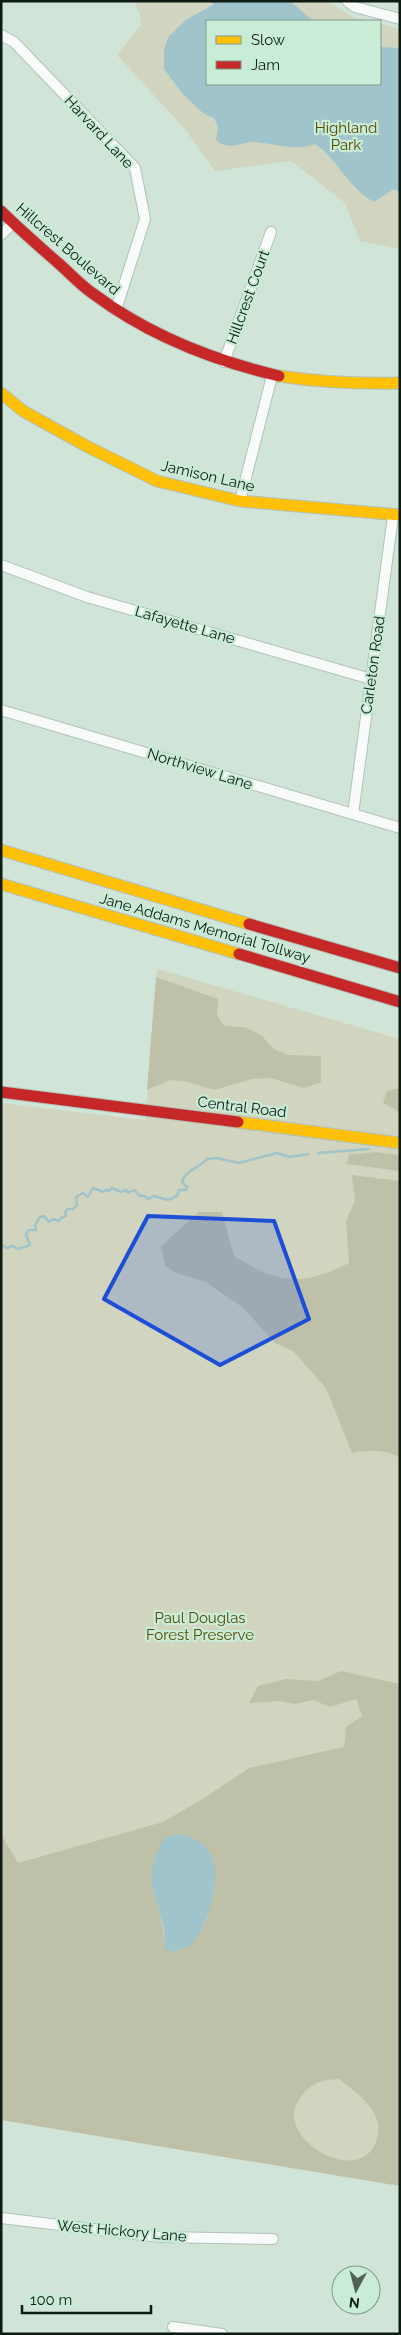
<svg xmlns="http://www.w3.org/2000/svg" width="401" height="2335" font-family="Raleway,sans-serif">
  <rect width="100%" height="100%" fill="#d0e4d8"/>
  <g fill="#d1d5bf">
    <polygon points="134,1 326,1 355,18 367,21 207,21 207,84 380,84 380,24 400,29 400,249 360,241 345,203 291,161 215,171 184,128 117,55 141,25 140,15"/>
    <polygon points="157,969 400,1039 400,2186 1,2120 1,1103 145,1120"/>
  </g>
  <g fill="#bec1a8" fill-rule="evenodd">
    <polygon points="156,977 218,999 217,1015 224,1026 245,1027 262,1036 274,1049 288,1055 321,1056 321,1082 304,1088 271,1078 252,1079 214,1090 188,1082 170,1080 147,1090"/>
    <polygon points="400,1088 400,1112 383,1103 387,1091"/>
    <polygon points="375,1152 400,1155 400,1171 347,1164 349,1155"/>
    <path d="M352 1175 400 1181V1458C384 1449 369 1450 352 1453L326 1388 293 1351 275 1343 242 1307 206 1282 176 1273 165 1266 161 1246 199 1212H222L234 1256C279 1284 301 1287 349 1263L346 1221 355 1201Z"/>
    <path d="M341 1671 400 1684V2186L1 2120V1834L18 1863 163 1822 201 1800 249 1768 344 1747 346 1727 362 1716 356 1699 330 1707 313 1700 295 1704 277 1701 249 1703 258 1686 286 1679 318 1681ZM153 1864 209 1913C202 1932 194 1946 173 1952L164 1941C164 1913 148 1893 153 1864ZM339 2079C356 2093 381 2108 378 2133 370 2194 269 2140 300 2098 311 2083 320 2080 339 2079Z"/>
  </g>
  <g fill="#9fc4cb">
    <path d="M211 1H290L313 21H207V84H380V47L400 48V193L394 189 374 202C348 188 338 159 315 144 294 152 274 143 253 142 245 142 237 146 230 146 224 145 220 144 216 140L218 127 214 118 204 114 182 93 164 69V49L169 36 187 19 213 5Z"/>
    <path d="M178 1834C193 1836 205 1843 212 1857 222 1875 207 1932 191 1944 186 1948 180 1950 173 1952L165 1948C164 1940 165 1932 163 1924 152 1883 143 1879 164 1838Z"/>
  </g>
  <g fill="none" stroke-linecap="round" stroke-linejoin="round">
    <g stroke="#9fc4cb" stroke-width="2.5">
      <polyline points="318,1153 369,1149"/>
      <path d="M1 1244 7 1248 12 1246 18 1249 30 1245 26 1235 28 1230H36L35 1225 40 1217 44 1216 49 1222 53 1219 59 1221 61 1218 66 1216 65 1212 68 1209H73L77 1205 76 1197 83 1193 88 1197 93 1188 103 1192 106 1190 109 1191 112 1188 121 1192 126 1190 128 1193 134 1190 140 1196H145L148 1199 154 1196 168 1200 177 1196 179 1190H186L187 1187 182 1182C187 1169 199 1168 207 1159L216 1158 239 1163 277 1153 289 1157 308 1154"/>
    </g>
    <g stroke="#b1c1b8" stroke-width="12">
      <g id="street">
        <polyline points="347,1 355,7 400,19"/>
        <polyline points="1,35 14,42 135,168 145,219 116,310"/>
        <polyline points="1,235 13,223"/>
        <polyline points="224,362 271,232"/>
        <polyline points="240,501 272,376"/>
        <polyline points="1,565 87,597 371,679"/>
        <polyline points="1,710 400,828"/>
        <polyline points="353,814 393,516"/>
        <polyline points="1,2218 160,2237 273,2239"/>
        <polyline points="173,2327 222,2334"/>
      </g>
    </g>
    <g stroke="#b1c1b8" stroke-width="13">
      <g id="slow">
        <path d="M279 376C319 382 359 384 400 383"/>
        <polyline points="1,393 23,411 88,447 157,481 240,501 400,515"/>
        <polyline points="1,850 249,924"/>
        <polyline points="1,884 239,954"/>
        <polyline points="238,1122 400,1143"/>
      </g>
    </g>
    <g stroke="#b1c1b8" stroke-width="13">
      <g id="jam">
        <path d="M1 211C19 229 38 245 57 262 70 273 81 286 95 295 150 336 212 360 279 376"/>
        <polyline points="249,924 400,968"/>
        <polyline points="239,954 400,1002"/>
        <polyline points="1,1092 238,1122"/>
      </g>
    </g>
    <use href="#street" stroke="#f8fbf9" stroke-width="10"/>
    <use href="#slow" stroke="#ffc107" stroke-width="11"/>
    <use href="#jam" stroke="#c62828" stroke-width="11"/>
  </g>
  <path fill="#1d4ed8" fill-opacity="0.2" stroke="#1d4ed8" stroke-width="4" stroke-linejoin="round" d="M148 1216 274 1221 309 1319 220 1365 104 1299Z"/>
  <g text-anchor="middle" dominant-baseline="central" stroke-width="4.5" stroke-linejoin="round" paint-order="stroke">
    <g font-size="15" fill="#594904" stroke="#c8ecd6">
      <text x="346" y="128">Highland<tspan x="346" dy="17">Park</tspan></text>
      <text x="200" y="1618">Paul Douglas<tspan x="200" dy="17">Forest Preserve</tspan></text>
    </g>
    <g font-size="15" fill="#0e1b13" stroke="#c8ecd6">
      <text transform="translate(99 132) rotate(47)">Harvard Lane</text>
      <text transform="translate(68 249) rotate(41)">Hillcrest Boulevard</text>
      <text transform="translate(248 297) rotate(-70)">Hillcrest Court</text>
      <text transform="translate(208 476) rotate(13)">Jamison Lane</text>
      <text transform="translate(185 625) rotate(16)">Lafayette Lane</text>
      <text transform="translate(373 665) rotate(-82)">Carleton Road</text>
      <text transform="translate(200 769) rotate(17)">Northview Lane</text>
      <text transform="translate(205 928) rotate(16)">Jane Addams Memorial Tollway</text>
      <text transform="translate(242 1107) rotate(7)">Central Road</text>
      <text transform="translate(122 2231) rotate(5)">West Hickory Lane</text>
    </g>
  </g>
  <rect width="401" height="2335" fill="none" stroke="#0e1b13" stroke-width="5"/>
  <rect x="206" y="20" width="175" height="65" fill="#c8ecd6" stroke="#7e9888"/>
  <rect x="216" y="36" width="25" height="8" fill="#ffc107" stroke="#7e9888"/>
  <text x="251" y="45" font-size="15" fill="#0e1b13">Slow</text>
  <rect x="216" y="61" width="25" height="8" fill="#c62828" stroke="#7e9888"/>
  <text x="251" y="70" font-size="15" fill="#0e1b13">Jam</text>
  <g transform="translate(356 2290) rotate(187)"><circle r="24" fill="#c8ecd6" stroke="#7e9888"/>
  <path d="M0-4L9 19L0 12L-9 19Z" fill="#526158"/>
  <text y="-8" font-size="14" font-weight="bold" text-anchor="middle" fill="#0e1b13">N</text>
  </g>
  <path d="M22 2305v8h129v-8" fill="none" stroke="#0e1b13" stroke-width="2.5"/>
  <text x="30" y="2305" font-size="15" fill="#0e1b13" stroke="#c8ecd6" stroke-width="4" paint-order="stroke">100 m</text>
</svg>
